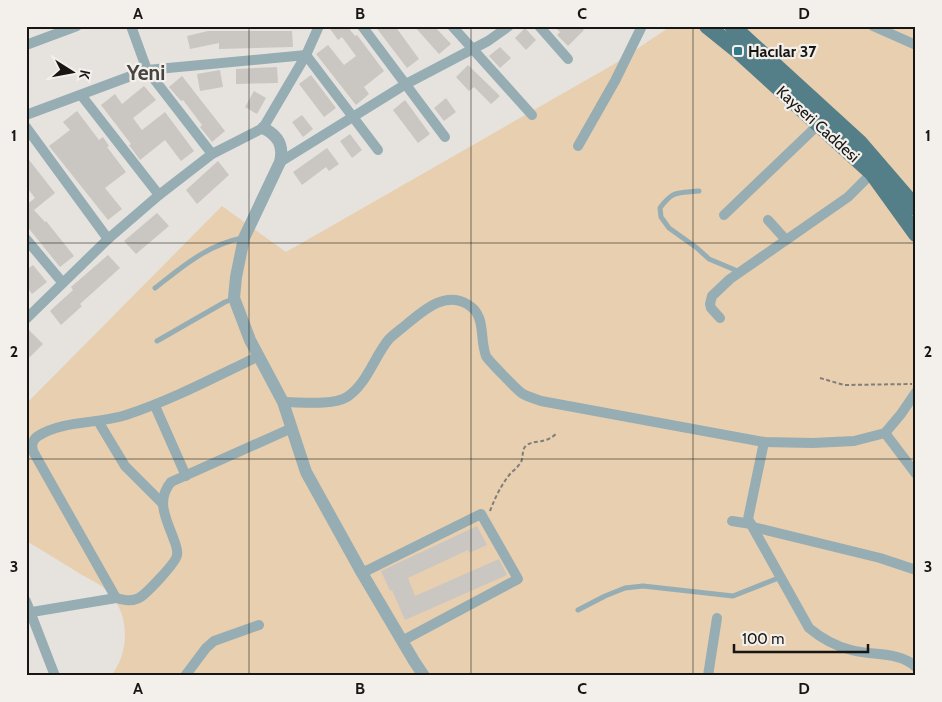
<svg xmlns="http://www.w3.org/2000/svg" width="942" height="702" font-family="Cabin,sans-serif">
  <rect width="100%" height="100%" fill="#e6e3de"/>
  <path fill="#e7cfb0" d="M671 26H916V676H111C131 651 130 610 105 589 98 583 89 579 82 575 63 563 45 552 26 541V404L222 206 286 252 616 63Z"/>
  <g fill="#cac7c2">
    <polygon points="328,26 347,26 355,36 357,35 384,71 364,87 369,94 356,105 316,54 328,45 344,65 356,56 342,37 338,40"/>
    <polygon points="375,26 395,26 419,59 407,68"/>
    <polygon points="414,26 434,26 451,44 439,54"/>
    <polygon points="554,26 580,26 584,30 568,46 557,35 560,32"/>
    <polygon points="525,28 536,40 526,50 515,38"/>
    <polygon points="208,31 292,31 293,47 219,49 219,43 190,49 187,36"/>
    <polygon points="500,47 511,58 500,68 489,56"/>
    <polygon points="468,65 500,96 491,104 474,87 469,91 456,77"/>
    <polygon points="277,67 278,83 236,84 236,69"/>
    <polygon points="220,70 223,87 200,91 197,74"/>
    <polygon points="311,75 336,108 324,117 299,84"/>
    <polygon points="182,76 225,131 212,142 200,127 202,125 183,100 181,101 169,87"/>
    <polygon points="144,86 156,100 133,118 142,130 165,112 194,151 181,161 165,140 140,160 129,145 131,144 101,105 115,94 122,104"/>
    <polygon points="254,91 266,98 257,114 245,107"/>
    <polygon points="446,98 456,112 444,121 434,108"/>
    <polygon points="405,100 430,134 418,143 393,110"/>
    <polygon points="77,111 99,140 103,137 109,146 107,147 126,172 105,188 122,209 108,220 49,146 70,130 63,122"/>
    <polygon points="302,115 313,129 303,137 292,122"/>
    <polygon points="350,134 362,150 352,158 340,141"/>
    <polygon points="327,148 339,164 329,171 326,167 302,185 293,172"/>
    <polygon points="26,156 55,193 34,210 45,222 46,221 74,256 60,267 26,225 26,205 35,198 26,186"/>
    <polygon points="218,161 229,175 197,204 186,190"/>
    <polygon points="157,213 169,226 136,254 124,241"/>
    <polygon points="108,255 120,268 80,304 82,306 61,325 50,311 73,290 71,287"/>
    <polygon points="33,265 47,282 32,294 26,286 26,270"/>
    <polygon points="26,327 43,344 30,357 26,354"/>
    <polygon points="477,526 487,545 469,553 468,550 408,578 415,596 499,559 507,575 405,620 392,590 390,591 381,571"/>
  </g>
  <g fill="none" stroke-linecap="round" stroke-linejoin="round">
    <g stroke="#807e7a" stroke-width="2" stroke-dasharray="4 2.5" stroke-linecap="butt">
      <polyline points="820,378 844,385 912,384"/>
      <path d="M490 511C495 498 501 485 510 474 514 470 518 467 521 462 524 456 521 449 527 445 536 439 543 445 556 434"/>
    </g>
    <g stroke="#96adb3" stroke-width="5">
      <path d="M699 191C678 193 673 190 660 208L661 217 669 228 697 248 709 259 740 272"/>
      <path d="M155 288C182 267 207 245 242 238"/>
      <polyline points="157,341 225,302 233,299"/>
      <polyline points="578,610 605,596 625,588 643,586 733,596 781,577"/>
    </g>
    <g stroke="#96adb3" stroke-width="10">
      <polyline points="131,26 147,70 212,154"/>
      <polyline points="362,26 445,137"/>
      <polyline points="452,26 532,115"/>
      <polyline points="539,26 568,59"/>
      <polyline points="873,26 916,45"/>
      <polyline points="26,45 77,26"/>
      <polyline points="306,55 378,150"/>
      <polyline points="81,95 159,195"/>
      <polyline points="26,115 147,70 306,55"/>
      <polyline points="26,127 108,239"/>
      <polyline points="578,146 615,81 642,26"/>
      <polyline points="280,162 406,84 488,41 509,26"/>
      <polyline points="724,215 819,124"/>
      <polyline points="768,220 786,240"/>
      <polyline points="26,239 62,282"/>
      <polyline points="720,318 711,308 710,304 712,296 730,279 848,197 872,173"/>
      <polyline points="26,319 108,239 159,195 212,154 263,128 306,55 319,26"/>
      <path d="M283 402C301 402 332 406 347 397 367 384 374 357 389 339 394 334 401 329 407 324 423 311 444 291 467 304 487 315 479 338 486 356 488 360 518 391 523 394 529 397 535 399 541 401L764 442 813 443 854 441 885 433 901 414 916 392"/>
      <polyline points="155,406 186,476"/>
      <polyline points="98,421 125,466 162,503"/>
      <polyline points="885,433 916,474"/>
      <path d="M764 442 748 519 809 628C821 638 835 646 851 650 872 656 899 651 916 667"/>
      <polyline points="732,521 751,524"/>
      <polyline points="753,527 880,558 916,570"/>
      <polyline points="362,573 481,514 518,579 402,641"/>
      <path d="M116 598 34 453C31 447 32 440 38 436 63 420 99 424 126 415 172 400 215 377 259 356"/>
      <polyline points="26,601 55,676"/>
      <path d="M26 613 116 598C124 600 131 602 139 598 146 594 176 563 177 555 178 550 176 545 174 540 167 520 155 501 171 482L292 428"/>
      <polyline points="185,676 206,648 214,641 259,625"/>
      <polyline points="708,676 717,618"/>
    </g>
    <path stroke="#96adb3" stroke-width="12" d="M263 128C278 135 284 146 280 162L244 238 236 277 234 298 250 340 283 402 306 472 362 573 414 661 424 676"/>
    <g stroke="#547f89" stroke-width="16">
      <polyline points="707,26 738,51 872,173 916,234"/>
      <polyline points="732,26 860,143 916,208"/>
    </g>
  </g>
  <path fill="none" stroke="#171614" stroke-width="1" stroke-opacity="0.55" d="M249 26V676M471 26V676M693 26V676M26 243H916M26 459H916"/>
  <rect fill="#347988" stroke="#f3f0eb" stroke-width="2" x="733" y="46" width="10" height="10" rx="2.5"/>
  <g text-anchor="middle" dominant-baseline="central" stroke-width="4.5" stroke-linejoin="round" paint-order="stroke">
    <g font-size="16" font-weight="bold" fill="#171614" stroke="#f3f0eb" text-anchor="start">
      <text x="748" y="51">Hacılar 37</text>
    </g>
    <g font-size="16" fill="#171614" stroke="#f3f0eb">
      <text transform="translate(818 124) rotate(42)">Kayseri Caddesi</text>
    </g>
    <g font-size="21" font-weight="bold" fill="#464340" stroke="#f3f0eb">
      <text x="146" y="72">Yeni</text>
    </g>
  </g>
  <rect width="942" height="702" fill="none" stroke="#f3f0eb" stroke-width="55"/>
  <g transform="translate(72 72) rotate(101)" stroke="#f3f0eb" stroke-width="4" paint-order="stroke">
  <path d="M0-4L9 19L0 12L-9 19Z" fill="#171614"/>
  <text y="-8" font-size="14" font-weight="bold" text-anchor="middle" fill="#171614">K</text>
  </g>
  <path d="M734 644v8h134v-8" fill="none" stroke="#171614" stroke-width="2.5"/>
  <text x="742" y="644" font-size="15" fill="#171614" stroke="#f3f0eb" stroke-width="4" paint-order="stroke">100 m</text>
  <rect x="28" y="28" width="886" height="646" fill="none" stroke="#171614" stroke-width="2"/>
  <g font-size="16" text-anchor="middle" font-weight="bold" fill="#171614">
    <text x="138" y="19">A</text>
    <text x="360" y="19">B</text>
    <text x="582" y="19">C</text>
    <text x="804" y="19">D</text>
    <text x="14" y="141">1</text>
    <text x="928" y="141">1</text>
    <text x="14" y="357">2</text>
    <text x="928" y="357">2</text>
    <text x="14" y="572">3</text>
    <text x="928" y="572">3</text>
    <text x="138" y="694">A</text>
    <text x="360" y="694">B</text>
    <text x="582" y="694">C</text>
    <text x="804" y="694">D</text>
  </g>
</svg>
